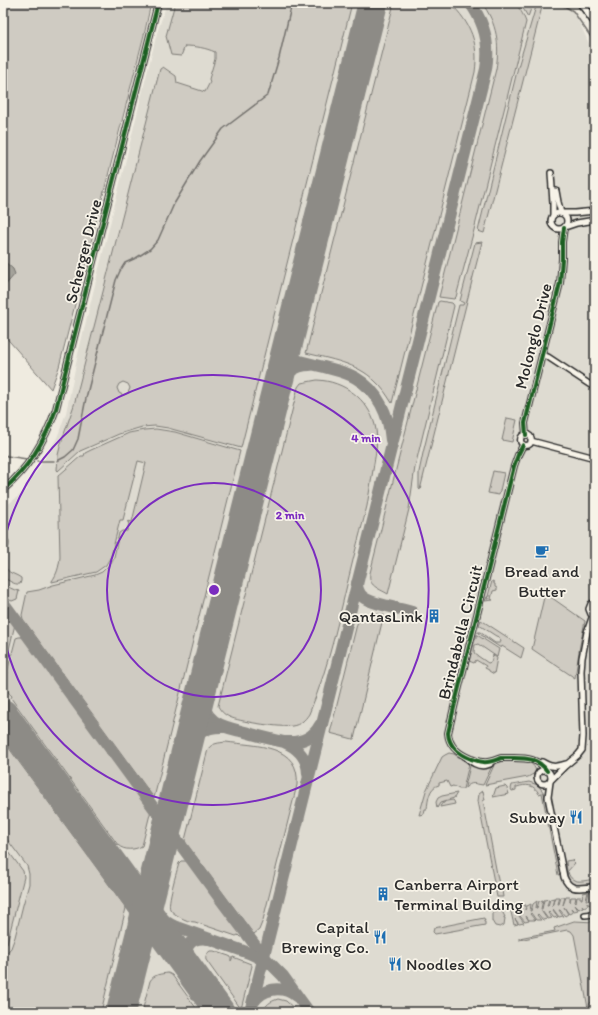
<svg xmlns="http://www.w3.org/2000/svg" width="598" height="1015" font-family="Itim,sans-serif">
  <rect width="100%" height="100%" fill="#efebe0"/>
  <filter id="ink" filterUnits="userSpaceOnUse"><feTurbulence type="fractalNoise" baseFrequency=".025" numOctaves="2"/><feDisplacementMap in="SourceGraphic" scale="8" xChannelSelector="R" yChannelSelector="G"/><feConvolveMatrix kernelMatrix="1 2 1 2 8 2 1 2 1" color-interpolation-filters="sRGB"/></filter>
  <g filter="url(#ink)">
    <polygon fill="#dedbd1" points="167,3 566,3 575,13 595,57 595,1012 3,1012 3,508 28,489 25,486 39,468 47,454 57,438 66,413 78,354 157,33"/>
    <g fill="#cfcbc2" stroke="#7d7b76" fill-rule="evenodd">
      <polygon points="3,3 151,3 145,31 59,367 51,389 3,334"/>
      <path d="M175 3H352L241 448 168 428 155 426 142 427 119 434 87 448 80 451 58 471 57 470 58 455 61 443 74 405 160 69 163 67 176 76 177 83 205 92 210 82 209 79 215 59V52C206 48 195 46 185 46L181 56 171 55 166 36ZM123 382 128 384 130 388 128 393 123 395 119 393 117 388 119 384Z"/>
      <path d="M394 3H450C471 23 479 44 475 72L392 403C387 395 382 387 375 381 357 363 330 359 306 353Z"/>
      <path d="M482 3H514C520 8 523 14 526 22L474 230 456 297 454 299 439 297 496 69C500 44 497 24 482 3Z"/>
      <polygon points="518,3 533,3 528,17 524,10"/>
      <polygon points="537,3 543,3 484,233 478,231 518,67"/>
      <polygon points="482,242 473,277 420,490 419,489 419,472 423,453 459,305 463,305 464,303 460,301 475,243"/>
      <path d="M440 301 452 303 453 304 454 306 415 467 409 509 388 594C378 588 368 586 370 573L438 302Z"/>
      <path d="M317 380C344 381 368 399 375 425 379 440 375 456 373 470 371 482 369 494 367 506 363 523 358 540 354 556 341 608 330 665 309 714 305 720 300 725 292 726 282 728 243 722 232 718 226 716 221 712 218 706L298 387 301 383Z"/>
      <polygon points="507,418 517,420 512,442 502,440"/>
      <path d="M156 429 175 432 240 451 154 798 23 619 22 615 27 592 39 590 53 585 95 575 102 572 111 563 114 557 119 533 122 531H127L129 523H128V521L132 522 146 463 138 461 123 520H120L111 556 106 565 96 572 52 582V581C57 574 59 567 60 557L58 476 81 456H84L85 453 91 450 129 433 144 430Z"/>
      <polygon points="493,471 504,473 499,495 488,493"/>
      <path d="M3 533C8 538 11 542 8 549L3 547Z"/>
      <path d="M3 560 6 561C4 574 13 572 21 578V581L20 584C14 585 8 580 3 577Z"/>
      <polygon points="492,581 494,582 494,584 495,584 495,587 497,588 497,590 493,591 491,599 493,600 485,601 487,597 488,596 487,599 489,599 490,596 488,596"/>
      <path d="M3 583C8 587 13 590 19 591L17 599 12 601C4 598 3 591 3 583Z"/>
      <polygon points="545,593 585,621 580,645 575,678 532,649"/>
      <polygon points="3,608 15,624 4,671 3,671"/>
      <polygon points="367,614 384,614 354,739 353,739 330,733 357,624 360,618"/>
      <polygon points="481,620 524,648 521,658 502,646 501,648 478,633 478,632 480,632 495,643 499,643 501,642 499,637 496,636 479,625"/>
      <polygon points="476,635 477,635 499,649 497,657 478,644 475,645 474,652 475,654 488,663 491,662 493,655 497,658 494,674 489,671 489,670 485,668 486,666 476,660 474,663 469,661 475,639 476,639"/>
      <path d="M19 637H24L30 645 107 751V754L109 753 151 810 142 846C135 850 124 851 118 845L11 698 12 696C4 690 5 681 8 672H7L16 638Z"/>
      <polygon points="3,740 126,908 101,1012 3,1012 3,957 11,948 15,937 23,905 29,884 29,874 27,866 3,834"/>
      <path d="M226 742C255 746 301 744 297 785L263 920 259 930 254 934 252 932 186 843 185 840 208 749C212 743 219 743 226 742Z"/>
      <path d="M449 753 454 754 469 764 463 789H459L453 786 450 787 447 781 439 783V785C429 787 428 800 427 809H425L424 814 419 815 426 791 442 757 445 755Z"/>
      <path d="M505 761C516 761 532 757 536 771L535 773 528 777 485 785 495 763Z"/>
      <path d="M493 764 483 785C474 784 472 781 465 788V787L470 766 471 765C479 769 485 768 493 764Z"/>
      <path d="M529 782 538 785 544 793 561 874 558 875 542 793 539 794C534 784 526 784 517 787H516V790L512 791 511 789 512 785Z"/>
      <polygon points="505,786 507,788 509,794 493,797 496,788"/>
      <polygon points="483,791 485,800 483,800 500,890 502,890 503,897 497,897 496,892 478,801 479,794"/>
      <polygon points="457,793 454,798 441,802 437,808 436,802 438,798 442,796"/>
      <path d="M453 800 454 801 455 804 440 807C442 801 447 801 453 800Z"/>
      <polygon points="3,844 23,871 24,877 7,943 3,949"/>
      <polygon points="572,860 575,863 567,872 566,861"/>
      <path d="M181 861H186L189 863 243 937H240L238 935 236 936 195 922C190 922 185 920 180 917 177 915 172 913 170 909 167 903 177 871 179 863Z"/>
      <path d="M568 872C572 886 585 880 595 879V882C589 883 577 888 571 883 568 881 568 877 567 874Z"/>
      <polygon points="594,891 593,896 594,896 595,891 595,902 589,905 587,902 588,905 584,907 582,905 583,907 579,909 575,905 578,910 574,911 571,908 573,912 569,914 564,907 568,914 565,916 560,910 559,910 563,916 559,917 553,909 553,910 558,917 554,918 549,912 548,913 552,918 548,919 542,911 542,912 547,919 543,920 538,914 537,915 541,920 536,920 531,913 530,914 535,920 529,920 526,916 529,921 525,922 520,916 519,916 524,923 519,924 515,919 518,924 514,925 510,908 515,907 513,912 514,912 516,906 520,906 519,914 522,905 526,905 525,910 527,906 531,904 530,911 531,911 533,904 537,901 536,908 537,908 539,901 543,900 541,909 542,909 544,900 549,899 547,906 548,906 550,899 554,898 552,907 555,897 560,897 558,904 559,904 561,897 565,897 563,905 566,897 570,897 570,902 571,897 576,897 575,902 576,903 577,897 581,897 581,899 582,899 583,893 588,892 586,900 587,900 589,892"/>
      <polygon points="497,910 502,911 505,917 504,917 504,918 505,918 504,925 500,927 495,926 492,921 492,913"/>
      <polygon points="484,918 485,921 483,921 484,922 485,922 485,925 435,934 433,932 434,928"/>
      <polygon points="574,921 595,922 595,999 590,1003 588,1008 574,935 571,931 567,930 519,940 519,938 555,931 554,928"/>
      <path d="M210 951H214L229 956 231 957V961L233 957 251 964 252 966 241 1009 206 960C205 956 207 953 210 951Z"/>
      <path d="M168 973 172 975 199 1012H142L150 981C154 974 161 974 168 973Z"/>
      <path d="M278 999 286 1001 298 1012H262C267 1004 269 1002 278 999Z"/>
    </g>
    <polygon fill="#a4a29a" stroke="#74726e" points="3,260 13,269 15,274 3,288"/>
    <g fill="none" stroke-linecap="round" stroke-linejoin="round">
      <g stroke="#74726e" stroke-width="1.5">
        <polyline points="559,3 573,11 595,43"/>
        <polyline points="3,454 7,456 27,459"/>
        <polyline points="37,461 54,461"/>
        <polyline points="57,461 65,457 73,450 78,439 86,398 116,280 120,271 125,263 136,258 150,249 158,240 174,204 200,161 223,129 268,95 279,58 292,3"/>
      </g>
      <g stroke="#8d8b86" stroke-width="12">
        <path d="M285 357C298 361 311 364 324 367 335 370 346 372 356 378 378 391 389 415 391 440"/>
        <path d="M277 388C283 374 295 365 310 365"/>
        <path d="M357 583C357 588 358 593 363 597 369 603 402 609 412 612"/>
        <polyline points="3,602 224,904 264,957 283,976 309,1012"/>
        <path d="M201 693C204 723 220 726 245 732 258 736 271 739 284 742 298 748 308 759 308 774"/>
        <path d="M286 742C301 743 313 738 320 725"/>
        <path d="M187 751C194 734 205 726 224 727"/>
        <path d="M153 887C151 906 159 920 176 927L249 953 266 961"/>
        <path d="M137 948C146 934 158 925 175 927"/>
        <path d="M186 966C183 950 188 936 208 939"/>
        <path d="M253 1003C262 988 282 985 296 996"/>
        <path d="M250 1012 486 69C490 45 485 23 470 3"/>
      </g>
      <g stroke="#8d8b86" stroke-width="30">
        <polyline points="3,714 220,1012"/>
        <polyline points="121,1012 373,3"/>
      </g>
      <g stroke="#2b2b2b" stroke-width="8">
        <g id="minor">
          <polyline points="551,173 553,203 553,215"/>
          <polyline points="556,191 558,202 561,213"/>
          <circle cx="559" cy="221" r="8"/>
          <polyline points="563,213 575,213 595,211"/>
          <polyline points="565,227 577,223 595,220"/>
          <polyline points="542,355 548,357 595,388"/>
          <circle cx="526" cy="440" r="5.5"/>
          <polyline points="526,435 525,423 560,283 562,259 562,242 564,228"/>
          <polyline points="531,441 595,458"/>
          <path d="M523 445 518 455 514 466 456 699 448 733C449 747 459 754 471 759 475 760 479 762 483 762 489 763 495 760 501 758 505 758 510 758 514 758 527 758 539 759 547 771"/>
          <path d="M3 490C29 468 45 441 56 409L158 3"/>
          <polyline points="595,602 591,604 589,609 591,614 595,616"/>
          <path d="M467 758C474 765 481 768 490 764"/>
          <path d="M542 762C552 768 555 767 566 764"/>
          <circle cx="544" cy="777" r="7"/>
          <polyline points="550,781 565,766 578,755 582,750 583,736 581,671 582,658 587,632 593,615"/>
          <path d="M550 782 548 797 564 877C570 893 582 887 595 887"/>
          <polyline points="585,915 595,914"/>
        </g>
      </g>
      <g stroke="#2b2b2b" stroke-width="10">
        <g id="major">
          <polyline points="581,3 595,22"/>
          <polyline points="593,887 595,886"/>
        </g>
      </g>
      <use href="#minor" stroke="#f7f3e8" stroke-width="5"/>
      <use href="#major" stroke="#f7f3e8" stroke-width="7"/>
      <g stroke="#f7f3e8" stroke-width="6">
        <g id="cycleway">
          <polyline points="526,435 525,423 560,283 562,259 562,242 564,228"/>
          <path d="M523 445 518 455 514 466 456 699 448 733C449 747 459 754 471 759 475 760 479 762 483 762 489 763 495 760 501 758 505 758 510 758 514 758 527 758 539 759 547 771"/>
          <path d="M3 490C29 468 45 441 56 409L158 3"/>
        </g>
      </g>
      <use href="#cycleway" stroke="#1b5e20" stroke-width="4"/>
    </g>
  </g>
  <g fill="none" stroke="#7b2cbf" stroke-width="2">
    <circle cx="214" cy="590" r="107"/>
    <path d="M3 547A215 215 0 1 1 3 633"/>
  </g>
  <defs>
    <g id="cafe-bare" transform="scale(1.08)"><path d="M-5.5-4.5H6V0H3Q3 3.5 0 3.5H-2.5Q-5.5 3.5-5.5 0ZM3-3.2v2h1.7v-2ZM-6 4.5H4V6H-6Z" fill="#1f6fb2" stroke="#f7f3e8" stroke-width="2.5" paint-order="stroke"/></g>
    <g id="building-bare" transform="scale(1.08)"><path d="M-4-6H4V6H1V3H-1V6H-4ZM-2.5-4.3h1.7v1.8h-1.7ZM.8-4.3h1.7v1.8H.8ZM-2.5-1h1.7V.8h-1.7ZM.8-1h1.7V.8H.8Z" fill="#1f6fb2" stroke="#f7f3e8" stroke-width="2.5" paint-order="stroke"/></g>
    <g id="restaurant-bare" transform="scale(1.08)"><path d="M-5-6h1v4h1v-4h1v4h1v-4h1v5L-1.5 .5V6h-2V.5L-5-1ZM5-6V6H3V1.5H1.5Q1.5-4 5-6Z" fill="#1f6fb2" stroke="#f7f3e8" stroke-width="2.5" paint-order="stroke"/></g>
  </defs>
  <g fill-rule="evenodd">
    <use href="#cafe-bare" x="542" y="551"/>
    <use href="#building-bare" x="434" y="616"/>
    <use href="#restaurant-bare" x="576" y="817"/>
    <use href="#building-bare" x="383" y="894"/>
    <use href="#restaurant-bare" x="380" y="937"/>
    <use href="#restaurant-bare" x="395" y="964"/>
  </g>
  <g text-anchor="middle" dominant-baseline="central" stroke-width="3.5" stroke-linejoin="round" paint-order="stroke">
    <g font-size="17" fill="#2b2b2b" stroke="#f7f3e8">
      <text transform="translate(83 251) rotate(-76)">Scherger Drive</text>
      <text transform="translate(533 336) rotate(-76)">Molonglo Drive</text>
      <text transform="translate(460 632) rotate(-76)">Brindabella Circuit</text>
    </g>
    <g font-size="17" fill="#2b2b2b" stroke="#f7f3e8" text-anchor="end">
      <text x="542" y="571" text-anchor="middle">Bread and<tspan x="542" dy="20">Butter</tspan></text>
      <text x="423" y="616">QantasLink</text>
      <text x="565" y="817">Subway</text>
      <text x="394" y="884" text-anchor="start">Canberra Airport<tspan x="394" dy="20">Terminal Building</tspan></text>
      <text x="369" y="927">Capital<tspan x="369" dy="20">Brewing Co.</tspan></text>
      <text x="406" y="964" text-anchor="start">Noodles XO</text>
    </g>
  </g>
  <circle cx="214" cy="590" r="6" fill="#7b2cbf" stroke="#f7f3e8" stroke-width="2"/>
  <g font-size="12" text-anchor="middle" font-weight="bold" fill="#7b2cbf" stroke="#f7f3e8" stroke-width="3.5" stroke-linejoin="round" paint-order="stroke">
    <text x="366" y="442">4 min</text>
    <text x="290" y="519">2 min</text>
  </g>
  <rect width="598" height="1015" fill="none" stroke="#f7f3e8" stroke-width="16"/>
  <rect x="8" y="8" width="582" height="999" fill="none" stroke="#2b2b2b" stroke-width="1.5" filter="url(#ink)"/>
</svg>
